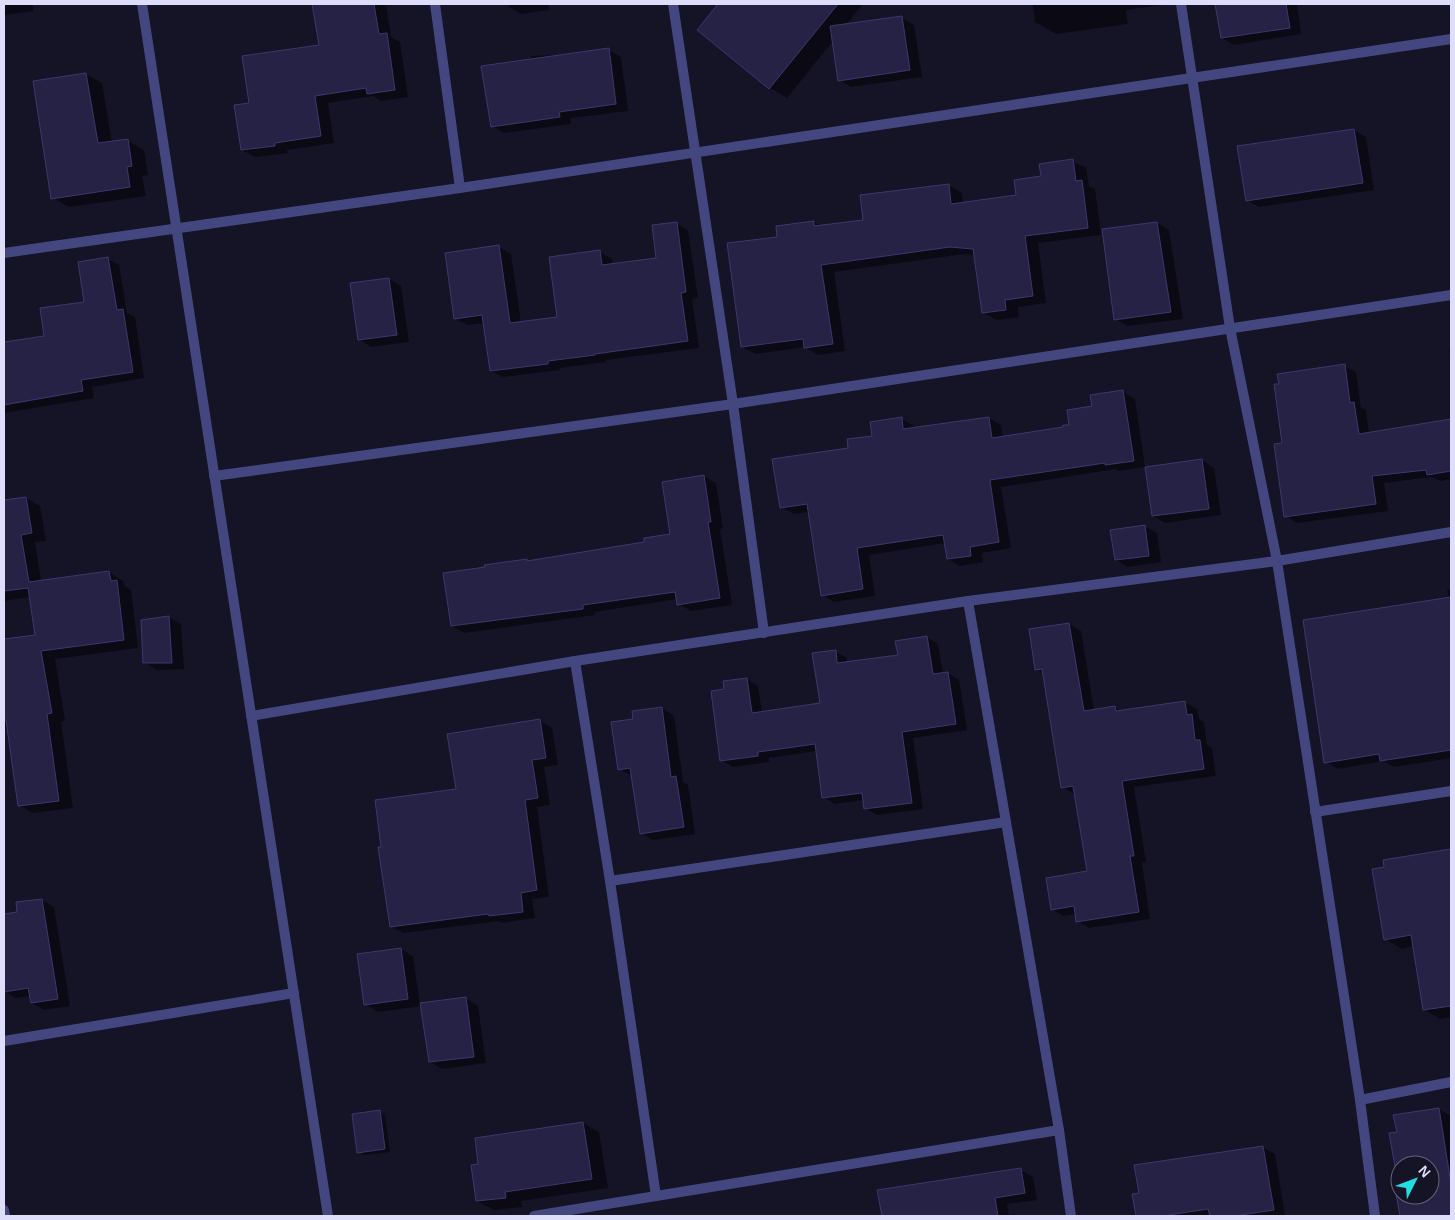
<svg xmlns="http://www.w3.org/2000/svg" width="1455" height="1220" font-family="Arial,sans-serif">
  <rect width="100%" height="100%" fill="#151326"/>
  <g fill="#0007" fill-rule="evenodd">
    <polygon points="4,4 32,4 34,11 4,15"/>
    <polygon points="313,4 386,4 391,37 400,42 408,97 381,101 373,96 328,103 334,143 287,150 288,153 255,157 242,150 251,104 320,46"/>
    <polygon points="508,4 548,4 549,10 521,14 509,7"/>
    <polygon points="720,4 860,4 862,5 846,25 902,18 914,25 922,77 851,87 839,80 833,41 787,98 770,88 698,30"/>
    <polygon points="1033,4 1168,4 1126,10 1128,24 1056,34 1035,22"/>
    <polygon points="1228,4 1297,4 1301,34 1234,45 1222,38 1217,5"/>
    <polygon points="608,50 621,57 628,111 571,118 571,124 504,133 492,126 532,60 531,56 572,54"/>
    <polygon points="86,74 102,83 112,143 128,141 144,150 148,175 142,176 146,196 69,207 53,198"/>
    <polygon points="1354,130 1366,137 1374,190 1259,207 1247,200"/>
    <polygon points="1072,161 1086,168 1089,186 1095,189 1101,235 1038,243 1046,303 1018,307 1019,317 997,320 983,313 975,255 964,254 834,272 845,351 818,355 805,347 756,354 742,347 778,238 814,222 821,226 865,221 948,185 962,193 963,203 1017,196 1043,177"/>
    <polygon points="676,223 688,230 698,298 692,299 699,348 606,360 606,362 559,368 560,370 503,377 491,371 485,323 467,325 455,318 499,247 511,254 521,323 559,318 600,252 612,259 612,265 658,259"/>
    <polygon points="1157,223 1169,230 1183,319 1127,326 1115,319"/>
    <polygon points="108,259 119,265 127,313 135,317 144,378 92,387 94,398 4,413 4,343 46,337 86,303"/>
    <polygon points="389,279 401,286 409,342 371,347 359,339"/>
    <polygon points="1449,349 1451,349 1451,366"/>
    <polygon points="1344,366 1356,372 1361,408 1366,410 1369,433 1451,421 1451,479 1440,481 1432,477 1384,483 1388,511 1297,523 1285,516 1284,444"/>
    <polygon points="1123,392 1135,399 1145,467 1118,471 1116,469 1001,487 1011,548 982,553 983,562 960,566 948,559 945,543 869,555 875,596 834,602 822,595 809,512 794,514 781,507 850,449 874,437 902,419 914,426 914,429 989,418 1001,425 1003,438 1070,426 1093,407"/>
    <polygon points="1202,460 1214,468 1221,515 1165,523 1153,516"/>
    <polygon points="704,476 716,483 723,528 720,529 732,605 691,611 679,604 678,599 594,612 595,615 464,633 452,626 527,560 529,562 646,543 671,535"/>
    <polygon points="26,498 40,506 46,541 35,542 41,581 109,572 123,581 124,585 131,590 138,648 55,659 65,721 61,722 73,808 33,813 19,805 8,729 4,730 4,641 36,637 30,597 4,601 4,501"/>
    <polygon points="1144,526 1157,533 1161,562 1128,567 1116,560"/>
    <polygon points="1451,589 1451,758 1394,767 1384,761 1338,769 1326,762 1449,599 1447,590"/>
    <polygon points="169,617 181,624 184,669 156,670 144,662"/>
    <polygon points="1069,624 1081,631 1094,710 1115,707 1121,711 1184,702 1197,709 1199,719 1204,722 1207,745 1212,748 1216,776 1134,787 1146,862 1142,863 1150,919 1089,928 1077,921 1076,914 1064,916 1052,909 1088,872 1074,794 1062,787 1044,673 1036,669"/>
    <polygon points="927,637 938,644 943,674 948,673 959,680 967,730 913,738 923,809 877,815 865,808 864,800 835,804 823,797 817,751 769,758 769,762 733,767 721,760 726,690 747,679 758,686 762,713 821,704 835,651 847,658 847,663 899,656"/>
    <polygon points="662,708 674,716 683,782 688,785 695,834 653,840 641,833 632,776 619,769 634,720"/>
    <polygon points="540,721 552,728 558,765 544,767 550,805 537,807 549,897 532,899 535,918 502,923 499,921 403,933 391,926 457,790"/>
    <polygon points="1451,850 1451,1017 1440,1019 1424,1009 1414,946 1402,949 1385,939 1385,861"/>
    <polygon points="42,900 54,907 70,1006 44,1010 32,1003 31,996 16,998 4,991 4,915 18,913 17,903"/>
    <polygon points="401,949 413,956 420,1005 466,998 478,1006 486,1063 442,1069 430,1062 422,1006 378,1012 365,1004"/>
    <path d="M1439 1109 1451 1116V1216H1402L1395 1184H1399L1398 1133ZM1400 1165H1430V1195H1400Z"/>
    <polygon points="379,1112 385,1115 390,1152 364,1155 359,1152"/>
    <polygon points="583,1123 599,1132 608,1188 521,1201 522,1207 494,1210 477,1201 479,1165"/>
    <polygon points="1262,1147 1275,1154 1285,1216 1137,1216 1133,1195 1140,1194"/>
    <polygon points="1021,1170 1033,1177 1037,1200 1007,1204 1009,1216 883,1216 879,1191"/>
  </g>
  <g fill="#262245" stroke="#3d376e" fill-rule="evenodd">
    <polygon points="312,4 374,4 379,34 387,33 395,90 367,94 366,88 315,96 321,136 275,143 275,146 241,150 234,105 249,103 242,56 319,45"/>
    <polygon points="718,4 838,4 769,89 697,30"/>
    <polygon points="1215,4 1286,4 1290,28 1221,38"/>
    <polygon points="902,16 910,70 838,81 830,26"/>
    <polygon points="609,48 616,104 559,112 560,117 491,127 481,66"/>
    <polygon points="86,73 98,143 128,139 132,166 127,167 130,187 51,199 33,81"/>
    <polygon points="1354,129 1363,183 1246,201 1237,146"/>
    <polygon points="1073,159 1076,181 1082,180 1088,228 1025,236 1033,296 1005,300 1006,310 982,313 973,249 950,247 821,265 833,344 804,348 803,339 741,347 727,243 777,237 776,226 814,221 814,226 863,220 860,195 949,184 951,204 1016,195 1014,180 1041,176 1039,164"/>
    <polygon points="677,222 686,292 681,293 688,341 595,354 595,355 548,361 548,364 490,371 482,315 454,319 445,253 499,245 510,323 557,317 549,257 600,250 602,265 656,258 652,225"/>
    <polygon points="1157,222 1171,312 1114,320 1102,229"/>
    <polygon points="108,257 117,310 123,309 133,372 81,380 83,391 4,405 4,342 44,336 40,308 84,302 78,262"/>
    <polygon points="389,278 397,335 358,340 350,283"/>
    <polygon points="1345,364 1350,403 1354,402 1359,434 1451,419 1451,471 1427,475 1426,470 1372,476 1376,504 1284,517 1274,444 1282,443 1274,384 1279,384 1277,374"/>
    <polygon points="1123,390 1134,461 1105,465 1105,463 990,480 999,542 970,547 971,556 947,559 943,535 857,548 863,589 821,596 807,504 780,508 772,459 848,448 847,439 872,436 870,422 902,417 903,429 989,417 992,438 1063,427 1063,425 1069,425 1067,410 1092,406 1090,395"/>
    <polygon points="1202,459 1209,509 1152,516 1145,467"/>
    <polygon points="704,475 711,522 708,522 720,598 677,605 675,592 583,605 583,609 451,626 443,573 485,567 484,565 527,559 527,561 644,542 644,538 670,534 662,482"/>
    <polygon points="26,497 32,533 21,535 29,582 109,571 111,581 117,580 124,640 41,651 52,713 47,714 59,801 18,806 6,720 4,720 4,639 35,635 28,588 4,591 4,500"/>
    <polygon points="1145,525 1149,556 1115,560 1110,530"/>
    <polygon points="1451,597 1451,750 1380,761 1379,754 1324,763 1303,620"/>
    <polygon points="169,616 172,663 143,663 141,620"/>
    <polygon points="1069,623 1084,711 1115,706 1116,711 1185,701 1187,715 1192,714 1195,740 1200,740 1204,769 1122,781 1134,856 1130,856 1139,912 1076,922 1074,906 1051,910 1046,878 1087,871 1073,786 1061,788 1042,669 1035,670 1029,629"/>
    <polygon points="927,636 933,674 948,672 956,724 902,732 912,803 864,809 862,793 822,798 815,744 758,752 758,756 720,761 711,691 724,689 723,681 747,678 752,713 820,703 812,653 836,650 837,663 898,655 895,641"/>
    <polygon points="662,707 671,777 676,776 684,827 640,834 630,768 618,770 611,722 633,719 632,711"/>
    <polygon points="540,719 546,758 532,760 538,798 525,800 537,890 521,893 523,912 489,916 488,914 390,927 378,847 381,847 375,800 456,789 447,734"/>
    <polygon points="1451,849 1451,1006 1423,1010 1411,935 1384,940 1372,869 1384,867 1383,860"/>
    <polygon points="42,899 58,999 31,1003 28,988 4,992 4,914 17,912 16,902"/>
    <polygon points="401,948 408,999 364,1005 357,954"/>
    <polygon points="466,997 474,1057 429,1062 420,1003"/>
    <path d="M1439 1108 1451 1184V1216H1400L1394 1183H1398L1389 1133 1397 1132 1393 1115ZM1400 1165H1430V1195H1400Z"/>
    <polygon points="380,1110 385,1149 357,1153 352,1114"/>
    <polygon points="583,1122 592,1179 505,1192 506,1198 476,1201 471,1165 478,1164 475,1138"/>
    <polygon points="1263,1146 1274,1210 1234,1216 1210,1216 1208,1209 1162,1216 1136,1216 1132,1194 1139,1193 1134,1165"/>
    <polygon points="1021,1168 1025,1193 995,1198 998,1216 882,1216 877,1190"/>
  </g>
  <g fill="none" stroke-linecap="round" stroke-linejoin="round">
    <g stroke="#44467f" stroke-width="10">
      <polyline points="142,4 328,1216"/>
      <polyline points="435,4 460,188"/>
      <polyline points="673,4 733,404 764,633"/>
      <polyline points="1181,4 1230,328 1277,561 1360,1100 1375,1216"/>
      <polyline points="4,253 460,188 1451,39"/>
      <polyline points="214,476 733,404 1451,295"/>
      <polyline points="968,601 1059,1130 1071,1216"/>
      <polyline points="575,661 610,881 656,1196"/>
      <polyline points="251,716 575,661 968,601 1277,561 1451,532"/>
      <polyline points="1315,812 1451,791"/>
      <polyline points="610,881 1006,822"/>
      <polyline points="4,1041 294,993"/>
      <polyline points="1360,1100 1451,1082"/>
      <polyline points="4,1210 5,1216"/>
      <polyline points="534,1216 1059,1130"/>
    </g>
  </g>
  <rect width="1455" height="1220" fill="none" stroke="#deddfa" stroke-width="10"/>
  <g transform="translate(1415 1180) rotate(48)"><circle r="24" fill="#151326" stroke="#65647b"/>
  <path d="M0-4L9 19L0 12L-9 19Z" fill="#22dde2"/>
  <text y="-8" font-size="14" font-weight="bold" text-anchor="middle" fill="#deddfa">N</text>
  </g>
</svg>
